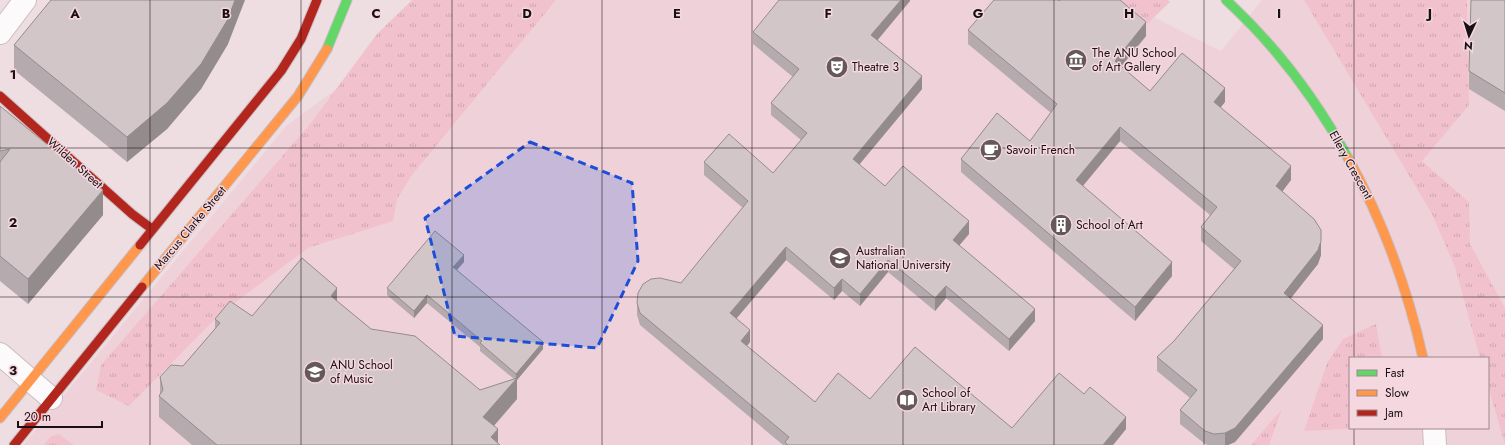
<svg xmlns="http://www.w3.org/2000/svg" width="1505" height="445" font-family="Jost,sans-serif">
  <defs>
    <pattern id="grass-tufts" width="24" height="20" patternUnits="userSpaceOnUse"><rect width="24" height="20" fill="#f1c1ce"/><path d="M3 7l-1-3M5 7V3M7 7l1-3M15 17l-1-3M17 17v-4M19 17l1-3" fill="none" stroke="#cea5b0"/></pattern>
  </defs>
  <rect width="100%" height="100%" fill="#eedee2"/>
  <path fill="#efd2d9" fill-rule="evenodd" d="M459 0H1120L1221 51 1262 0H1505V445H23L287 125ZM1350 358H1488V428H1350Z"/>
  <g fill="url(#grass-tufts)">
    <polygon points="412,0 556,0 412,175 397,199 393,221 308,248 221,313 129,406 96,390 101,365 311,123 377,34"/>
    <polygon points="1116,0 1168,0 1170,2 1146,25"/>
    <polygon points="1304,0 1467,0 1469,105 1422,161 1469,202 1470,244 1505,308 1505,445 1488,386 1488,358 1480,358 1455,267 1432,214"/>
    <polygon points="1376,324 1382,358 1350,358 1350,428 1364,428 1304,431 1327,363 1343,339"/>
    <polygon points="1282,409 1269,445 1251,445"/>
    <polygon points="58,434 74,445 44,445 50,437"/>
  </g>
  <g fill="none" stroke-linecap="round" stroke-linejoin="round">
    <g stroke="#cabdc0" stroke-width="24">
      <g id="street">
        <polyline points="0,33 25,0"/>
        <polyline points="0,354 51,398"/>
        <polyline points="1434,428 1435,445"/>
      </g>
    </g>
    <g stroke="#cabdc0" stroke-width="11">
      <g id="fast">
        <path d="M1226 0C1275 45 1316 99 1348 158"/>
        <polyline points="327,49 347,0"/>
      </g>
    </g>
    <g stroke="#cabdc0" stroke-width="11">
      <g id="slow">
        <path d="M1348 158C1384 223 1407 286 1423 358"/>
        <polyline points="142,287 298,96 327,49"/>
        <polyline points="0,418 140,245"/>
      </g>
    </g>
    <g stroke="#cabdc0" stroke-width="11">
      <g id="jam">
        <polyline points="0,96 132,214 152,229"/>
        <polyline points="140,245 281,71 301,39 317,0"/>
        <polyline points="14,445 142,287"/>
      </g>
    </g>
    <use href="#street" stroke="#fcfafb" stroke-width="22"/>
    <use href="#fast" stroke="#63d668" stroke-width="9"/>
    <use href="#slow" stroke="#ff974d" stroke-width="9"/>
    <use href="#jam" stroke="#b3261e" stroke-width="9"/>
  </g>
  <g fill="#b5aaad">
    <polygon points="910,0 910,1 877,40 922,89 859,165 885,186 969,234 959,245 1035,321 1009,351 946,298 935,311 888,272 860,306 842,291 834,300 786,260 736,319 750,342 747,346 815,402 870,399 1012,428 1084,394 1126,429 1113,445 783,445 640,325 637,315 637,303 681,283 743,208 704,175 704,162 773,173 801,140 771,115 771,103 793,77 753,44 753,32"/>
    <polygon points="1505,0 1505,111 1469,89 1469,71"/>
    <polygon points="968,30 1146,36 1121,66 1150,91 1225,102 1220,107 1291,180 1282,191 1321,255 1318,264 1290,298 1323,339 1235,442 1228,445 1208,445 1205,444 1180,424 1180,410 1190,398 1157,371 1157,357 1174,341 1234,269 1201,241 1201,227 1210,215 1120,141 1083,186 1172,276 1135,321 961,172 961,159 1030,141 1051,113 968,44"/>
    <polygon points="228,44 201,89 167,129 127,162 14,70 14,45"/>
    <polygon points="0,106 103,215 28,304 0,281"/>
    <polygon points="464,262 457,270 543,349 517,380 517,399 494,426 498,443 500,445 192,445 159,417 159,396 160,393 160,377 183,366 215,329 215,319 252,316 337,301 371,329 480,390 514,379 480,351 480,347 427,303 414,318 387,295 387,288"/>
  </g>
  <g fill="#948b8d">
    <polygon points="235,0 245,0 228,44 201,89 167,129 127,162 127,137"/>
    <polygon points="901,0 910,0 910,1 871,48 871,35"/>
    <polygon points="1146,22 1146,36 1115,74 1115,61"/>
    <polygon points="922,76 922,89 853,172 853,159"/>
    <polygon points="1225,88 1225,102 1214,116 1214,102"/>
    <polygon points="1120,127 1120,141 1076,194 1076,180"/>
    <polygon points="1291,166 1291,180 1276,200 1276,186"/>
    <polygon points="103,190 103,215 28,304 28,279"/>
    <polygon points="969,221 969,234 953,253 953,240"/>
    <polygon points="1321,241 1321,255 1318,264 1284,307 1284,293"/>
    <polygon points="786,247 786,260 730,326 730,313"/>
    <polygon points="464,255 464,262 453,274 453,267"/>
    <polygon points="888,260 888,272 860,306 860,294"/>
    <polygon points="1172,262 1172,276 1135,321 1135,307"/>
    <polygon points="842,279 842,291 834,300 834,288"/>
    <polygon points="946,286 946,298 935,311 935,298"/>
    <polygon points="337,288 337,309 331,296"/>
    <polygon points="427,295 427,303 414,318 414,311"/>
    <polygon points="1035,309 1035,321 1009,351 1009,339"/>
    <polygon points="1323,325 1323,339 1235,442 1228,445 1225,445 1225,433"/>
    <polygon points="750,330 750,342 741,353 741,341"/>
    <polygon points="543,342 543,349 517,380 517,399 483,438 483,417 516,379 516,374"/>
    <polygon points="1126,417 1126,429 1113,445 1103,445"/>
    <polygon points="498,429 498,445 491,437"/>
  </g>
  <g fill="#d3c6c9" stroke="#948b8d">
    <polygon points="51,0 235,0 228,19 201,64 167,103 127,137 14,45"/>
    <polygon points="779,0 901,0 871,35 922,76 853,159 885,186 903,166 969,221 953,240 1035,309 1009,339 946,286 935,298 888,260 860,294 842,279 834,288 786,247 730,313 750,330 741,341 815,402 838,373 870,399 915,347 1012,428 1059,373 1084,394 1090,387 1126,417 1103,445 788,445 785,442 789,437 640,313 637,303 638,293 643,284 651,279 660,278 681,283 748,201 704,162 729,134 773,173 807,133 771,103 799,69 753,32"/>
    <polygon points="994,0 1058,0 1059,1 1060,0 1120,0 1146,22 1115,61 1150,91 1182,53 1225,88 1214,102 1291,166 1276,186 1314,219 1321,230 1321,241 1318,250 1284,293 1323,325 1235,428 1225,433 1214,434 1205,431 1180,410 1197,390 1157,357 1174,341 1241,261 1201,227 1217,207 1120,127 1076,180 1172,262 1135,307 961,159 997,113 1030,141 1057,104 968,30"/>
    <polygon points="1471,0 1505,0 1505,93 1469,71"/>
    <polygon points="0,106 103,190 28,279 0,256 0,162 10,149 0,151"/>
    <polygon points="435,231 464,255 453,267 543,342 516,374 480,343 482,341 427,295 414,311 387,288"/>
    <polygon points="302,258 337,288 331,296 371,329 415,336 480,390 517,378 483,417 498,429 491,437 500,445 217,445 159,396 163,390 160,377 171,365 183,366 220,323 215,319 230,301 252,316"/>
  </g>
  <path fill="#1d4ed8" fill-opacity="0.2" stroke="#1d4ed8" stroke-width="3" stroke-dasharray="8 5" stroke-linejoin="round" d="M530 142 632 183 638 261 597 348 455 336 425 218Z"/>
  <path fill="none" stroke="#1a1013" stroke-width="1" stroke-opacity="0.55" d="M150 0V445M301 0V445M452 0V445M602 0V445M752 0V445M903 0V445M1054 0V445M1204 0V445M1354 0V358M0 148H1505M0 297H1505M1354 428V445"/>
  <defs>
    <g id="museum-disc" transform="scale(1.15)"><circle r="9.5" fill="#64585b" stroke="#f5d7df"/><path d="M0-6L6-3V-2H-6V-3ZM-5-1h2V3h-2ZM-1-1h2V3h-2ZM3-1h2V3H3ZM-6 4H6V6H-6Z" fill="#fff"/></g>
    <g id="theatre-disc" transform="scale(1.15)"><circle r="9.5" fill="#64585b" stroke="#f5d7df"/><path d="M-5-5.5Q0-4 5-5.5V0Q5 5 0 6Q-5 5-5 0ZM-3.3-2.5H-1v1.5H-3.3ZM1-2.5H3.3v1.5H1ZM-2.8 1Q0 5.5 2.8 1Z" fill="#fff"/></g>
    <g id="cafe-disc" transform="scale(1.15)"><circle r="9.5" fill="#64585b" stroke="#f5d7df"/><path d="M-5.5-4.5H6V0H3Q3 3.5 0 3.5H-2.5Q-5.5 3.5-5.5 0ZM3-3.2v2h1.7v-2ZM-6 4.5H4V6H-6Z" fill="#fff"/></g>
    <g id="building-disc" transform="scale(1.15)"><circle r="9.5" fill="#64585b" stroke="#f5d7df"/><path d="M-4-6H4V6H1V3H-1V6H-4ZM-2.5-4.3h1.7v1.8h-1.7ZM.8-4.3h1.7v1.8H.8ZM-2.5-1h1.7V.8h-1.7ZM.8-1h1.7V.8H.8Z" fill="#fff"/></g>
    <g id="university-disc" transform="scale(1.15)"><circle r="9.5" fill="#64585b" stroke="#f5d7df"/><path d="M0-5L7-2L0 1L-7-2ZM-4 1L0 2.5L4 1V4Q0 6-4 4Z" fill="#fff"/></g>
    <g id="library-disc" transform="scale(1.15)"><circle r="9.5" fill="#64585b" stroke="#f5d7df"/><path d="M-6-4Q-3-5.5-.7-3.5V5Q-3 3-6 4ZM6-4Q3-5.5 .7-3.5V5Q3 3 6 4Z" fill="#fff"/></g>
  </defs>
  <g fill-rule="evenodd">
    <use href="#museum-disc" x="1076" y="60"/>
    <use href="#theatre-disc" x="837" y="67"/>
    <use href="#cafe-disc" x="991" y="150"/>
    <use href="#building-disc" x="1061" y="225"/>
    <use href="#university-disc" x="840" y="258"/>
    <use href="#university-disc" x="315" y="372"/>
    <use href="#library-disc" x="907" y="400"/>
  </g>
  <g text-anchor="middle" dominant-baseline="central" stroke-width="3" stroke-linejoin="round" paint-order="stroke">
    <g font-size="12" fill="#1a1013" stroke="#f5d7df" text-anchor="start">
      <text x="1092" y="53">The ANU School<tspan x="1092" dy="14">of Art Gallery</tspan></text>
      <text x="852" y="67">Theatre 3</text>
      <text x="1006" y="150">Savoir French</text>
      <text x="1076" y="225">School of Art</text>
      <text x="856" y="251">Australian<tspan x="856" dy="14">National University</tspan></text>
      <text x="330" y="365">ANU School<tspan x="330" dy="14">of Music</tspan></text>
      <text x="922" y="393">School of<tspan x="922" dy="14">Art Library</tspan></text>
    </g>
    <g font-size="12" fill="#1a1013" stroke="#f5d7df">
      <text transform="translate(75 163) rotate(42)">Wilden Street</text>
      <text transform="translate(1351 165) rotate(61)">Ellery Crescent</text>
      <text transform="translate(190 228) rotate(-50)">Marcus Clarke Street</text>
    </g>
  </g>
  <g font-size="13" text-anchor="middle" font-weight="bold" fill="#1a1013" stroke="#f5d7df" stroke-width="3" stroke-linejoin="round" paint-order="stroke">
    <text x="75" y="18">A</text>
    <text x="226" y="18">B</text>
    <text x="376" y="18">C</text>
    <text x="527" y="18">D</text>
    <text x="677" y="18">E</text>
    <text x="828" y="18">F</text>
    <text x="978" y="18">G</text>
    <text x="1129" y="18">H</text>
    <text x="1279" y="18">I</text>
    <text x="1430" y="18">J</text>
    <text x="13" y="79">1</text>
    <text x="13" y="227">2</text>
    <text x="13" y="375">3</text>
  </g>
  <rect x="1349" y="357" width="140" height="72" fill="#f5d7df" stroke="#9d878d"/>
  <rect x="1357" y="370" width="20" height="6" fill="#63d668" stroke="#9d878d"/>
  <text x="1385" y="377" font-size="12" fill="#1a1013">Fast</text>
  <rect x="1357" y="390" width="20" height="6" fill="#ff974d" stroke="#9d878d"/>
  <text x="1385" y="397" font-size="12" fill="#1a1013">Slow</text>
  <rect x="1357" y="410" width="20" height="6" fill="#b3261e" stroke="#9d878d"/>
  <text x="1385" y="417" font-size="12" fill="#1a1013">Jam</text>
  <g transform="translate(1469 36) rotate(184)" stroke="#f5d7df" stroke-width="3" paint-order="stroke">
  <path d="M0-3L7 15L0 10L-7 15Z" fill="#1a1013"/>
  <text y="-6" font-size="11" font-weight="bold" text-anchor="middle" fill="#1a1013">N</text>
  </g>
  <path d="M18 421v6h84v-6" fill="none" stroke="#1a1013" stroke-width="2"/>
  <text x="24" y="421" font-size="12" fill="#1a1013" stroke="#f5d7df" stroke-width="3" paint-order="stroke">20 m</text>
</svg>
